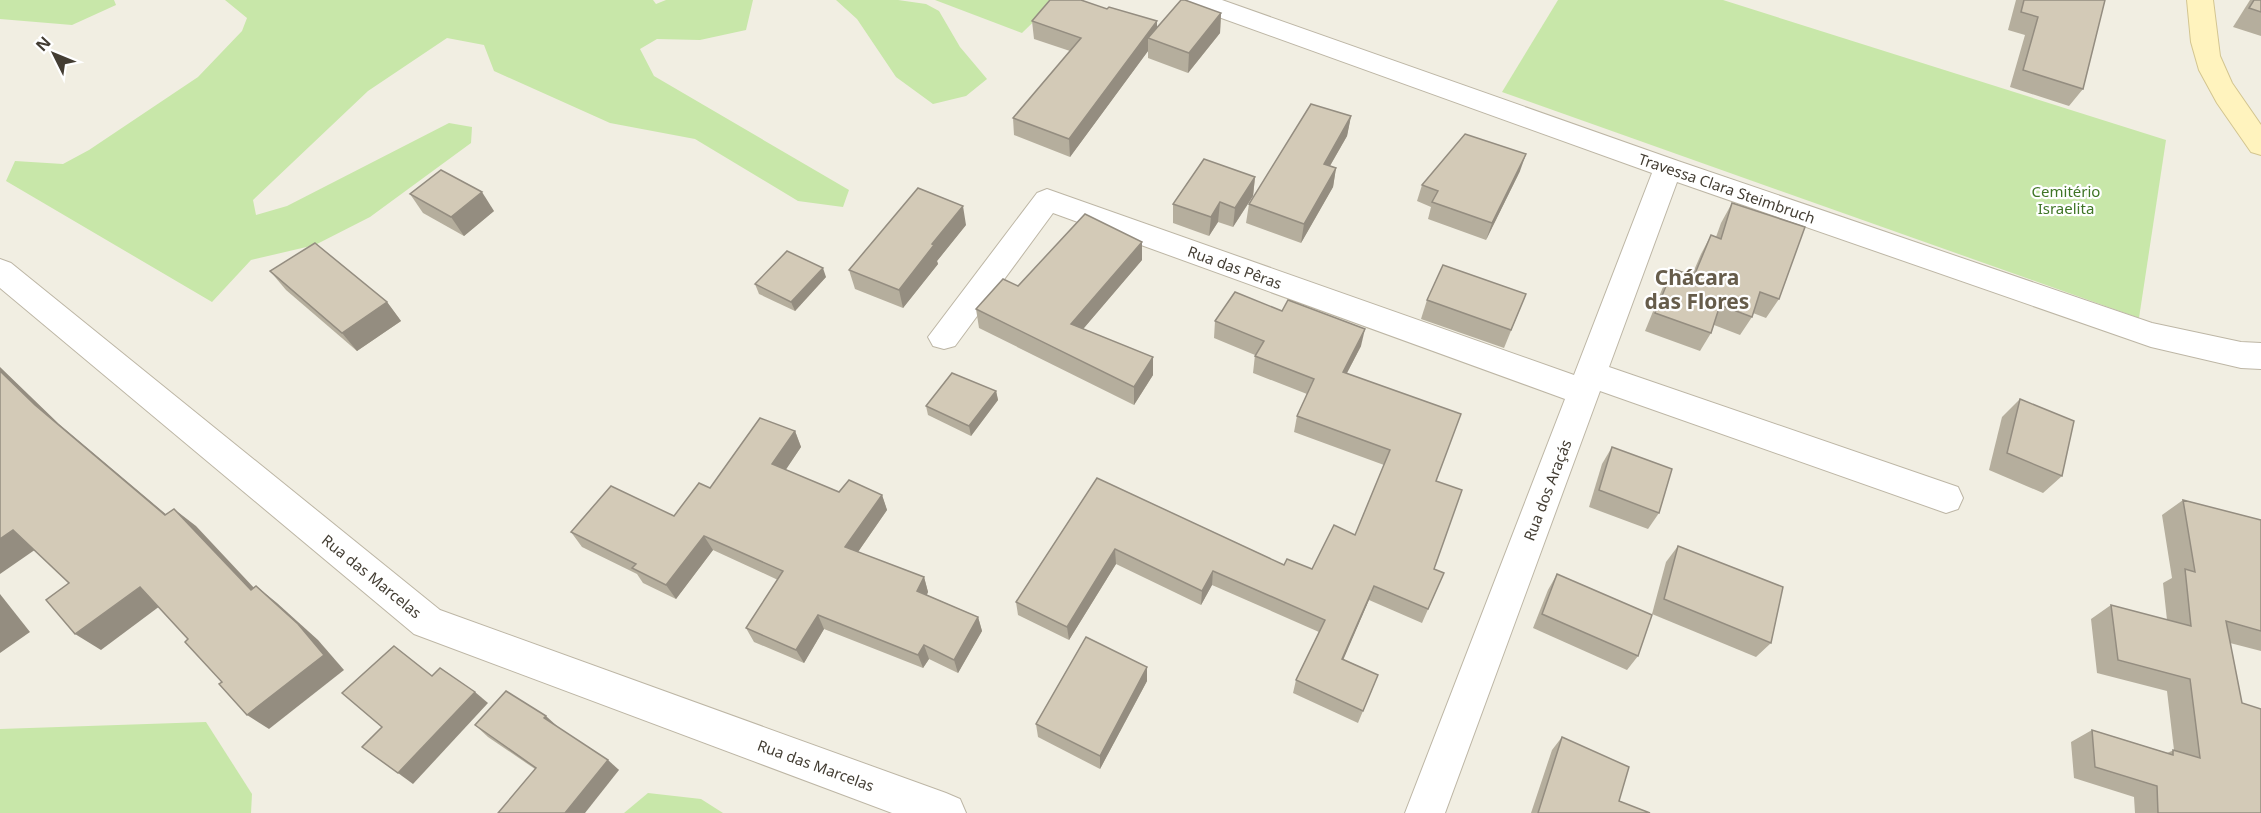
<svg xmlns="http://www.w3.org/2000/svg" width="2261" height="813" font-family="'Noto Sans',sans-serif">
  <rect width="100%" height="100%" fill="#f1eee2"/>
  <g fill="#c8e7a9">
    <polygon points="0,0 114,0 116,5 72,25 0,19"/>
    <polygon points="225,0 653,0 656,4 666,0 753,0 746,30 700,40 657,39 640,49 654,76 849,190 843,207 798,201 695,139 610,123 494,71 484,45 447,38 368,91 253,200 256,215 287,206 449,123 472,127 471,143 370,217 315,245 251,260 212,302 6,181 15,161 63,164 89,150 198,77 242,31 247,18"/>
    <polygon points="836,0 898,0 926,4 939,11 960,47 987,79 966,96 933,104 896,77 857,19"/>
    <polygon points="935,0 1056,0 1022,33"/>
    <polygon points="1558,0 1723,0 2166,140 2139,318 1502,92"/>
    <polygon points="206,722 252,794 251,813 0,813 0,729"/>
    <polygon points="648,793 701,799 723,813 624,813"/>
  </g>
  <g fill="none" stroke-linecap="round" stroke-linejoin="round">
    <g stroke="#bdb6a5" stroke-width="2">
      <g id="street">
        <polygon points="1184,0 1222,0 1678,161 2152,323 2241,342 2261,343 2261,369 2241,368 2151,347 1677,182 1609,367 1958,487 1963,498 1958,509 1946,513 1600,391 1445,813 1405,813 1565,399 1053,213 955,346 944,349 933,346 928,337 1037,193 1047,189 1574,375 1652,173 1188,6"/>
        <polygon points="0,259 11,263 440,610 946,793 960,799 966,813 892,813 414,634 0,288"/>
      </g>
    </g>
    <g stroke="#d3c590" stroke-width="2">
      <polygon id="secondary" points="2187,0 2213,0 2220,56 2232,83 2261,125 2261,155 2251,152 2217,103 2199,70 2191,42"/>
    </g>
    <use href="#street" fill="#fff" fill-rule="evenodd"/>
    <use href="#secondary" fill="#fff3be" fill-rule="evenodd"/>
  </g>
  <g fill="#b5ae9d">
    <polygon points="2016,0 2105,0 2083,89 2069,106 2010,87 2025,35 2008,30"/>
    <polygon points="2250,0 2261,0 2261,36 2233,27"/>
    <polygon points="1221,13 1220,33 1188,73 1148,58 1148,51 1070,157 1014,135 1013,118 1070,51 1034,39 1032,21 1157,28"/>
    <polygon points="1351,116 1347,136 1330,166 1336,168 1333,187 1301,243 1246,223 1249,204"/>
    <polygon points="1520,171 1486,240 1428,219 1431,207 1417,201 1422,185"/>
    <polygon points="1255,177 1253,196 1233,227 1218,222 1209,236 1173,223 1173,204"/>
    <polygon points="410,194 494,211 464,236 423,213"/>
    <polygon points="1732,203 1779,299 1766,318 1753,313 1752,317 1740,335 1714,325 1711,333 1700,351 1645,331 1663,287 1673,269 1692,275 1701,254 1711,235 1716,237 1721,223"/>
    <polygon points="966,225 937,261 938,264 903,308 855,289 849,270"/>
    <polygon points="1142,260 1083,329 1153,375 1134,405 979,328 976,309 1018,286"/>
    <polygon points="270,271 387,302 401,321 357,351 286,290"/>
    <polygon points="826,277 795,311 759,294 755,284"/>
    <polygon points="1526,294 1504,348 1421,319 1427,300"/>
    <polygon points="1215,321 1361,346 1347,373 1436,481 1434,569 1444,573 1422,623 1369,600 1343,659 1378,675 1358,723 1293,693 1296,680 1319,632 1212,585 1201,605 1116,564 1069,640 1018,615 1016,602 1097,478 1284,565 1312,569 1355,535 1384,465 1294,432 1297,416 1307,394 1253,373 1255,355 1214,338"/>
    <polygon points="996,391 998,400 971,436 928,415 926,406"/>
    <polygon points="2020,399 2062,476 2043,493 1989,470 2002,417"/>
    <polygon points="795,431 801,447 785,470 839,492 882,495 887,510 858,552 924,577 928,592 927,595 978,617 982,631 958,673 929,659 923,668 824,629 804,663 754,642 746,628 778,580 713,550 676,599 643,583 637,574 582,547 571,532 674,516 710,488"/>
    <polygon points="1612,447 1659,513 1648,529 1589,507 1602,464"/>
    <polygon points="2183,500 2261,520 2261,651 2230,643 2261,813 2135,813 2134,797 2074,778 2071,742 2092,730 2167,753 2174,750 2167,691 2097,673 2091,619 2111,605 2167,620 2163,583 2172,578 2162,515"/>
    <polygon points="1678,546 1771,643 1756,657 1652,614 1666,562"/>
    <polygon points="1557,574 1638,656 1627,670 1533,628 1548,590"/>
    <polygon points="1147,667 1147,681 1100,769 1038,737 1036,724"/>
    <polygon points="475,725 557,727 619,770 535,769 488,737"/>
    <polygon points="1562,737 1619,801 1650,813 1531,813 1552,750"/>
  </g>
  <g fill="#948d80">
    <polygon points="1221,13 1220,33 1188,73 1189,53"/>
    <polygon points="1157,21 1157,39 1148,38 1148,51 1070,157 1069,139"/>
    <polygon points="1351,116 1347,136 1320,183 1324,164"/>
    <polygon points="1526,154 1520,171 1486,240 1492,223"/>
    <polygon points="1336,168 1333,187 1301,243 1304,224"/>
    <polygon points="1255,177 1253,196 1233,227 1235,208"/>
    <polygon points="482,192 494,211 464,236 451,217"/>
    <polygon points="1220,202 1218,222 1209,236 1211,217"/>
    <polygon points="963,206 966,225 937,261 938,264 903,308 899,290 932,244"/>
    <polygon points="1142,242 1142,260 1072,342 1071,324"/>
    <polygon points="823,268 826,277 795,311 791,302"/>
    <polygon points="387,302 401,321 357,351 342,333"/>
    <polygon points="1365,329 1361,346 1339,388 1343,372"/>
    <polygon points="1153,357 1153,375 1134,405 1134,387"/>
    <polygon points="0,367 59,424 187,532 165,515 35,405 0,371"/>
    <polygon points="996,391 998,400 971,436 969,426"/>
    <polygon points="795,431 801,447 779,480 772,464"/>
    <polygon points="882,495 887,510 851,562 845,547"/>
    <polygon points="174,509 196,526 272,607 251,590"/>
    <polygon points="13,530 39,547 0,574 0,539"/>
    <polygon points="704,536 713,550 676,599 666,585"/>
    <polygon points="1115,549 1116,564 1069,640 1067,627"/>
    <polygon points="1213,571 1212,585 1201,605 1202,591"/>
    <polygon points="924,577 928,592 921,605 917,591"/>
    <polygon points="256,586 277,603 318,640 344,670 269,729 247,715"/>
    <polygon points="1374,586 1369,600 1338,672 1342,659"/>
    <polygon points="140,587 164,603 101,650 75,634"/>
    <polygon points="0,594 30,632 0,653"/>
    <polygon points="818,615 824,629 804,663 796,650"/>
    <polygon points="978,617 982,631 958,673 954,660"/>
    <polygon points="924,645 929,659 923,668 918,655"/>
    <polygon points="1147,667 1147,681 1100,769 1100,756"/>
    <polygon points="475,692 488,703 413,784 398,773"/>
    <polygon points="546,716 558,727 544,718"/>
    <polygon points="608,760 619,770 585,813 565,813"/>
  </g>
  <g fill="#d3cab7" stroke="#948d80" stroke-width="1.5">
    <polygon points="1050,0 1081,0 1107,9 1109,7 1157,21 1069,139 1013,118 1081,38 1032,21"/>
    <polygon points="1181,0 1185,0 1221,13 1189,53 1148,38"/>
    <polygon points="2024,0 2105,0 2083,89 2023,70 2038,17 2021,12"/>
    <polygon points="2254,0 2261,0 2261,12 2249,8"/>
    <polygon points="1311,104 1351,116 1324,164 1336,168 1304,224 1249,204"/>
    <polygon points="1465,134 1526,154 1492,223 1432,202 1438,191 1422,185"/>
    <polygon points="1204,159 1255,177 1235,208 1220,202 1211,217 1173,204"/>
    <polygon points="441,170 482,192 451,217 410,194"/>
    <polygon points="918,188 963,206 932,244 934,245 899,290 849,270"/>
    <polygon points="1732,203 1805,227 1779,299 1760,292 1752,317 1720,305 1711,333 1655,313 1673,269 1694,276 1711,235 1721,239"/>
    <polygon points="1085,214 1142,242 1071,324 1153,357 1134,387 976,309 1003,279 1018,286"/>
    <polygon points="315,243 387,302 342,333 270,271"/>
    <polygon points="787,251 823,268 791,302 755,284"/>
    <polygon points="1443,265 1526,294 1511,330 1427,300"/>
    <polygon points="1235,292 1282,311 1288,300 1365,329 1343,372 1461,414 1436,481 1462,490 1434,569 1444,573 1428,609 1374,586 1342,659 1378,675 1363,711 1296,680 1325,620 1213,571 1202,591 1115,549 1067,627 1016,602 1097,478 1284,565 1287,559 1312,569 1334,525 1355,535 1390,450 1297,416 1314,379 1255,356 1264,341 1215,321"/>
    <polygon points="0,371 35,405 165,515 174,509 251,590 256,586 298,624 324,655 247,715 219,684 222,682 185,642 188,639 140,587 75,634 46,600 69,583 13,530 0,539"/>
    <polygon points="952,373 996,391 969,426 926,406"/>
    <polygon points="2020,399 2074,421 2062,476 2007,453"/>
    <polygon points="760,418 795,431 772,464 839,492 849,480 882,495 845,547 924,577 917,591 978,617 954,660 924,645 918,655 818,615 796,650 746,628 783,571 704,536 666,585 632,568 636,564 571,532 611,486 674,516 699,483 710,488"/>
    <polygon points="1612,447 1672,469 1659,513 1599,490"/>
    <polygon points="2183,500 2261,520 2261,631 2226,621 2242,703 2261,709 2261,813 2158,813 2157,786 2095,767 2092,730 2173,755 2173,750 2200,758 2190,679 2118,660 2111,605 2191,626 2185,569 2195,572"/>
    <polygon points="1678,546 1783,587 1771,643 1664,599"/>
    <polygon points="1557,574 1652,615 1638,656 1542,614"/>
    <polygon points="1086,637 1147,667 1100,756 1036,724"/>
    <polygon points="394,646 432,676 440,668 475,692 398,773 362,747 382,727 342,693"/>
    <polygon points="506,691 546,716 544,718 608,760 565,813 498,813 536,768 475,725"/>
    <polygon points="1562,737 1629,767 1619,801 1650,813 1538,813"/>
  </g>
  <g text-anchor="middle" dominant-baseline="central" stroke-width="4.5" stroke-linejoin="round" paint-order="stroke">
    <g font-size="15" fill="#433d33" stroke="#fff">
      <text transform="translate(1727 188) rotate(19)">Travessa Clara Steimbruch</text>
      <text transform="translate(1235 267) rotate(20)">Rua das Pêras</text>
      <text transform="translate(1547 490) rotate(-69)">Rua dos Araçás</text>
      <text transform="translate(372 576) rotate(39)">Rua das Marcelas</text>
      <text transform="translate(816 765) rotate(20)">Rua das Marcelas</text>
    </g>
    <g font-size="15" fill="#3f7526" stroke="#fff">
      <text x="2066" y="191">Cemitério<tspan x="2066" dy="17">Israelita</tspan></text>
    </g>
    <g font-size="21" font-weight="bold" fill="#665c4a" stroke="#fff">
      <text x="1697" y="277">Chácara<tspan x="1697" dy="24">das Flores</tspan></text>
    </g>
  </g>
  <g transform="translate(54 54) rotate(313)" stroke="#ffffff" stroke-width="4.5" paint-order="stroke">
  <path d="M0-4.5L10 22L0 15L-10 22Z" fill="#433d33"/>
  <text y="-9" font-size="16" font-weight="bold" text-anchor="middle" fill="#433d33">N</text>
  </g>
</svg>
